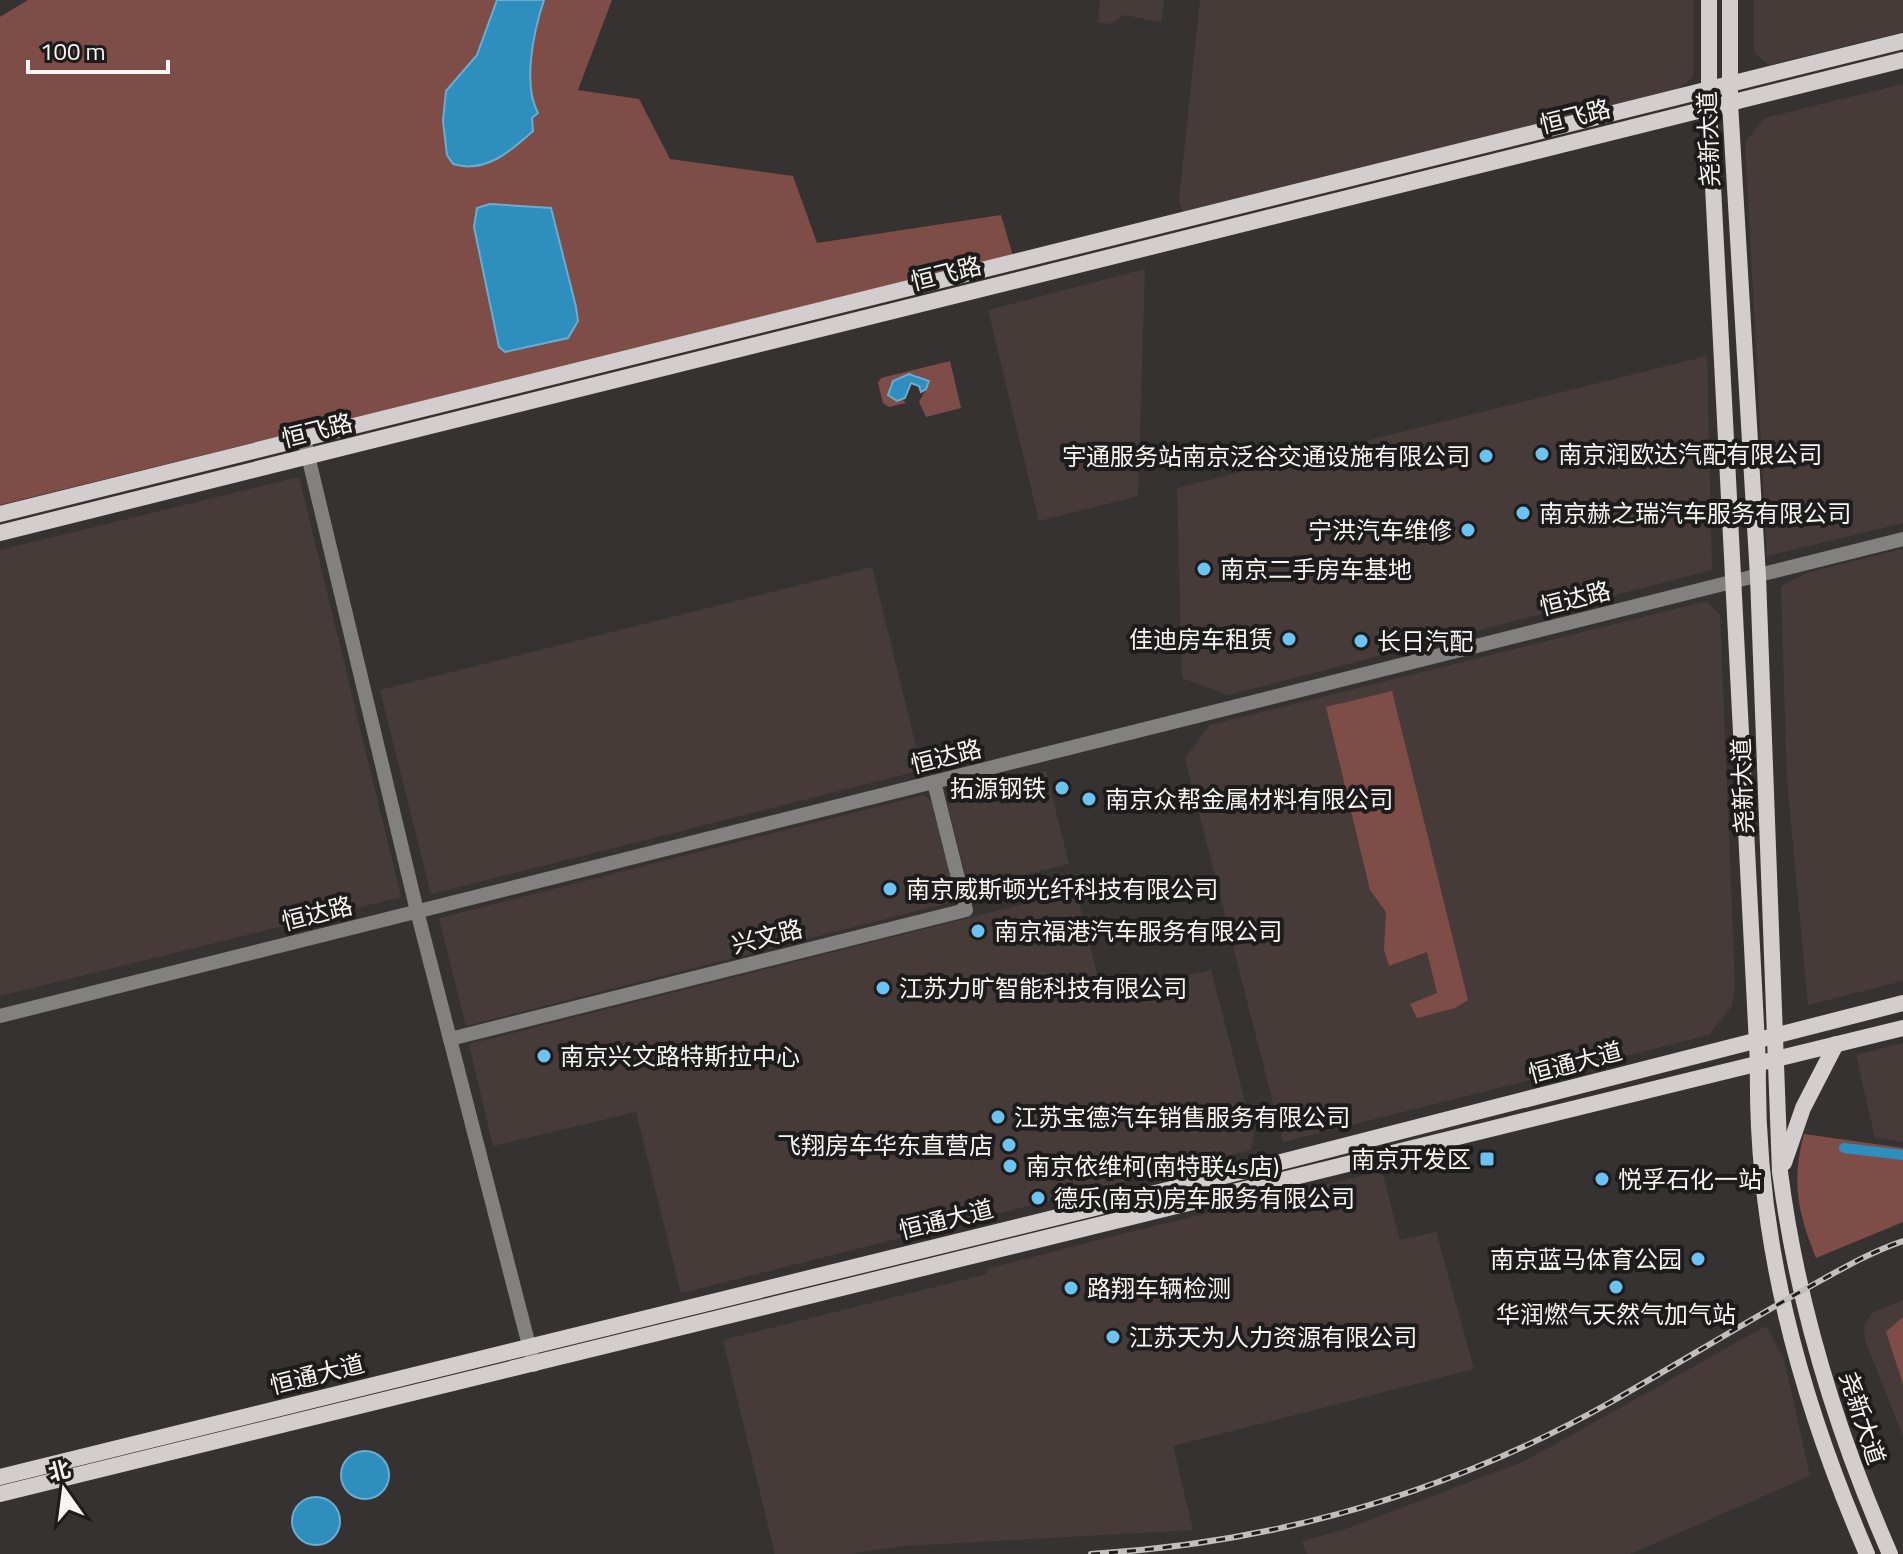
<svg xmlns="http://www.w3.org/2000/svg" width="1903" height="1554" font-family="'Titillium Web','Noto Sans SC',sans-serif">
  <rect width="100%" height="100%" fill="#373232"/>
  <g fill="#473b3a">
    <polygon points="1100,0 1164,0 1161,22 1124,15 1111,24 1098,22"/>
    <polygon points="1200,0 1693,0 1693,77 1679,89 1191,212 1182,211 1179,200"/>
    <polygon points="1754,0 1903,0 1903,32 1769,65 1754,53"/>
    <polygon points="1903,84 1903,523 1767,556 1745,142 1765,118"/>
    <polygon points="1145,269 1138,496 1039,521 988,310"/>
    <polygon points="1707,356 1712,570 1228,695 1182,678 1177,488"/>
    <polygon points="299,477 401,897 0,996 0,550"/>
    <polygon points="1903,549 1903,981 1808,1005 1787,780 1781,586 1807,573"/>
    <polygon points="872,567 922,770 431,894 380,690"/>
    <polygon points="1707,601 1720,615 1735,984 1732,1006 1709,1035 1283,1142 1185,758 1210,725"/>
    <polygon points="1046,771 1069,864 969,888 948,805 950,795"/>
    <polygon points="924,795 932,802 954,891 948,903 466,1026 439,918"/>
    <polygon points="1076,891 1103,997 1211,970 1254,1136 1251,1150 681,1293 636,1112 493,1146 469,1044"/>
    <polygon points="1903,1043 1903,1142 1875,1138 1856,1055"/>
    <polygon points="1382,1171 1400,1240 1436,1232 1474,1369 1173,1446 1193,1530 903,1546 847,1554 775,1554 723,1340 987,1274 987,1269 1118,1235"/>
    <polygon points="1903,1300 1903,1436 1865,1340 1864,1325 1872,1313"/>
    <polygon points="1766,1326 1784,1359 1810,1476 1630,1554 1307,1554 1302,1541 1343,1530 1525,1461"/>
  </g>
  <g fill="#7f4d48">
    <polygon points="28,0 612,0 578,90 639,99 670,159 793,176 817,243 1001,215 1013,256 0,505 0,17"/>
    <polygon points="950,361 961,408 926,417 919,402 930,382 914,374 897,378 889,387 906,403 889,407 883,403 878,383 881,378"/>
    <polygon points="1392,691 1468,1000 1455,1008 1417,1018 1410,1004 1437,993 1427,952 1389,966 1384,950 1386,912 1370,890 1326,707"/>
    <path d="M1804 1134 1903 1148V1222L1816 1258C1798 1213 1791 1182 1804 1134Z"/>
    <polygon points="1903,1317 1903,1384 1886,1332"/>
  </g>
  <g fill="#2e8ebd" stroke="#6aadce" stroke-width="2">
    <path d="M497 0H544C534 30 522 84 538 113L532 118 533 131C511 151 485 174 453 164L447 155 443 121 446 91 477 55Z"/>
    <polygon points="490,204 551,208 576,307 578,321 568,338 505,352 499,347 474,227 477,208"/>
    <polygon points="909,374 929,381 926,389 921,392 919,386 911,383 905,398 897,401 888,395 893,381"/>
    <circle cx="365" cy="1475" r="24"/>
    <circle cx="316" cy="1521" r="24"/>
  </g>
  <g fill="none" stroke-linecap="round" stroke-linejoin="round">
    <polyline stroke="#2e8ebd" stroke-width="10" points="1844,1148 1903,1155"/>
    <g stroke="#838180" stroke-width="14">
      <polyline points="304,439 417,911 534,1365"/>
      <polyline points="0,1016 1903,539"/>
      <polyline points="450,1039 966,910 934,782"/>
    </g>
    <g stroke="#d3cecd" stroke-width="16">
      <path d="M1709 0V108L1758 1064C1755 1236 1799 1397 1867 1554"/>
      <path d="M1730 0V103L1758 577 1780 1172C1797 1304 1837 1433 1890 1554"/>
      <polyline points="0,514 1903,41"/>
      <polyline points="0,533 1903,60"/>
      <polyline points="1784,1163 1803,1108 1836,1044"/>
      <polyline points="0,1477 1277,1163 1903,1003"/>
      <polyline points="0,1494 1903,1028"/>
    </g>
    <g stroke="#c2bebe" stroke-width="6">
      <path id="rail" d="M1091 1554C1275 1543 1451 1492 1611 1402 1674 1366 1736 1328 1800 1292 1833 1274 1867 1253 1903 1241"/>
    </g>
    <use href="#rail" stroke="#1d1b1b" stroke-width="3" stroke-dasharray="9" stroke-linecap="butt"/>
  </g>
  <g fill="#6cc3f2" stroke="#1d1b1b" stroke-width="3">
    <circle cx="1542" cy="454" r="8"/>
    <circle cx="1486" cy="456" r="8"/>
    <circle cx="1523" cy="513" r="8"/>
    <circle cx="1468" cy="530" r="8"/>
    <circle cx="1204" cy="569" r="8"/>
    <circle cx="1289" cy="639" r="8"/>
    <circle cx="1361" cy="641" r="8"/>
    <circle cx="1062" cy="788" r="8"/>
    <circle cx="1089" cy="799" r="8"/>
    <circle cx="890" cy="889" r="8"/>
    <circle cx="978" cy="931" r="8"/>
    <circle cx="883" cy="988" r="8"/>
    <circle cx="544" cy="1056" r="8"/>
    <circle cx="998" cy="1117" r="8"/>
    <circle cx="1009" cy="1145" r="8"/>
    <rect x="1479" y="1151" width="16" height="16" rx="4"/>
    <circle cx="1010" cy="1166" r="8"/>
    <circle cx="1602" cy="1179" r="8"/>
    <circle cx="1038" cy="1198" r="8"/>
    <circle cx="1698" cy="1259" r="8"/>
    <circle cx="1616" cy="1287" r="8"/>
    <circle cx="1071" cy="1288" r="8"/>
    <circle cx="1113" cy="1337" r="8"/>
  </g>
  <g text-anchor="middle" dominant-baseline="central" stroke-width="8" stroke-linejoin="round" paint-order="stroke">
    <g font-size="24" fill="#f7f4f4" stroke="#1d1b1b">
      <text transform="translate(1575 116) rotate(-14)">恒飞路</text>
      <text transform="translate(1708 139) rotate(-92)">尧新大道</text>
      <text transform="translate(946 273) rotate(-14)">恒飞路</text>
      <text transform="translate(317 430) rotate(-14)">恒飞路</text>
      <text transform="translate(1575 598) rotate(-14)">恒达路</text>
      <text transform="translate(946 756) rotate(-14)">恒达路</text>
      <text transform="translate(1742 786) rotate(-92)">尧新大道</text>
      <text transform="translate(317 913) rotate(-14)">恒达路</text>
      <text transform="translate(767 936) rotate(-14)">兴文路</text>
      <text transform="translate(1575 1062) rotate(-15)">恒通大道</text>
      <text transform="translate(946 1219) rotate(-14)">恒通大道</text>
      <text transform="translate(317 1374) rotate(-14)">恒通大道</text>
      <text transform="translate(1863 1418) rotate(72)">尧新大道</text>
    </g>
    <g font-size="24" fill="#f7f4f4" stroke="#1d1b1b" text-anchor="start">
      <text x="1558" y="454">南京润欧达汽配有限公司</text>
      <text x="1470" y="456" text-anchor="end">宇通服务站南京泛谷交通设施有限公司</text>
      <text x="1539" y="513">南京赫之瑞汽车服务有限公司</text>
      <text x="1452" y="530" text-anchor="end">宁洪汽车维修</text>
      <text x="1220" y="569">南京二手房车基地</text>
      <text x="1273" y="639" text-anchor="end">佳迪房车租赁</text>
      <text x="1377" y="641">长日汽配</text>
      <text x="1046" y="788" text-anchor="end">拓源钢铁</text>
      <text x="1105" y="799">南京众帮金属材料有限公司</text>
      <text x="906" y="889">南京威斯顿光纤科技有限公司</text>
      <text x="994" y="931">南京福港汽车服务有限公司</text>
      <text x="899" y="988">江苏力旷智能科技有限公司</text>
      <text x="560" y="1056">南京兴文路特斯拉中心</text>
      <text x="1014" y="1117">江苏宝德汽车销售服务有限公司</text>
      <text x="993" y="1145" text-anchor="end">飞翔房车华东直营店</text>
      <text x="1471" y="1159" text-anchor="end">南京开发区</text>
      <text x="1026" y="1166">南京依维柯(南特联4s店)</text>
      <text x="1618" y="1179">悦孚石化一站</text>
      <text x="1054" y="1198">德乐(南京)房车服务有限公司</text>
      <text x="1682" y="1259" text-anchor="end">南京蓝马体育公园</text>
      <text x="1087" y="1288">路翔车辆检测</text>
      <text x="1616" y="1314" text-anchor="middle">华润燃气天然气加气站</text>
      <text x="1129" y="1337">江苏天为人力资源有限公司</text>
    </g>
  </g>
  <g transform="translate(64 1490) rotate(346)" stroke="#1d1b1b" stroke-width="6" paint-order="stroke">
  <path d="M0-6L14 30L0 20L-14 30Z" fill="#f7f4f4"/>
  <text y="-12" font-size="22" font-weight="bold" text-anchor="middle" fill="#f7f4f4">北</text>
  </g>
  <path d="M28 60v12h140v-12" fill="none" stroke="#f7f4f4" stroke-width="4"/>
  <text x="40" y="60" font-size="24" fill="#f7f4f4" stroke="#1d1b1b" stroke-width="6" paint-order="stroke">100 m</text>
</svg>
